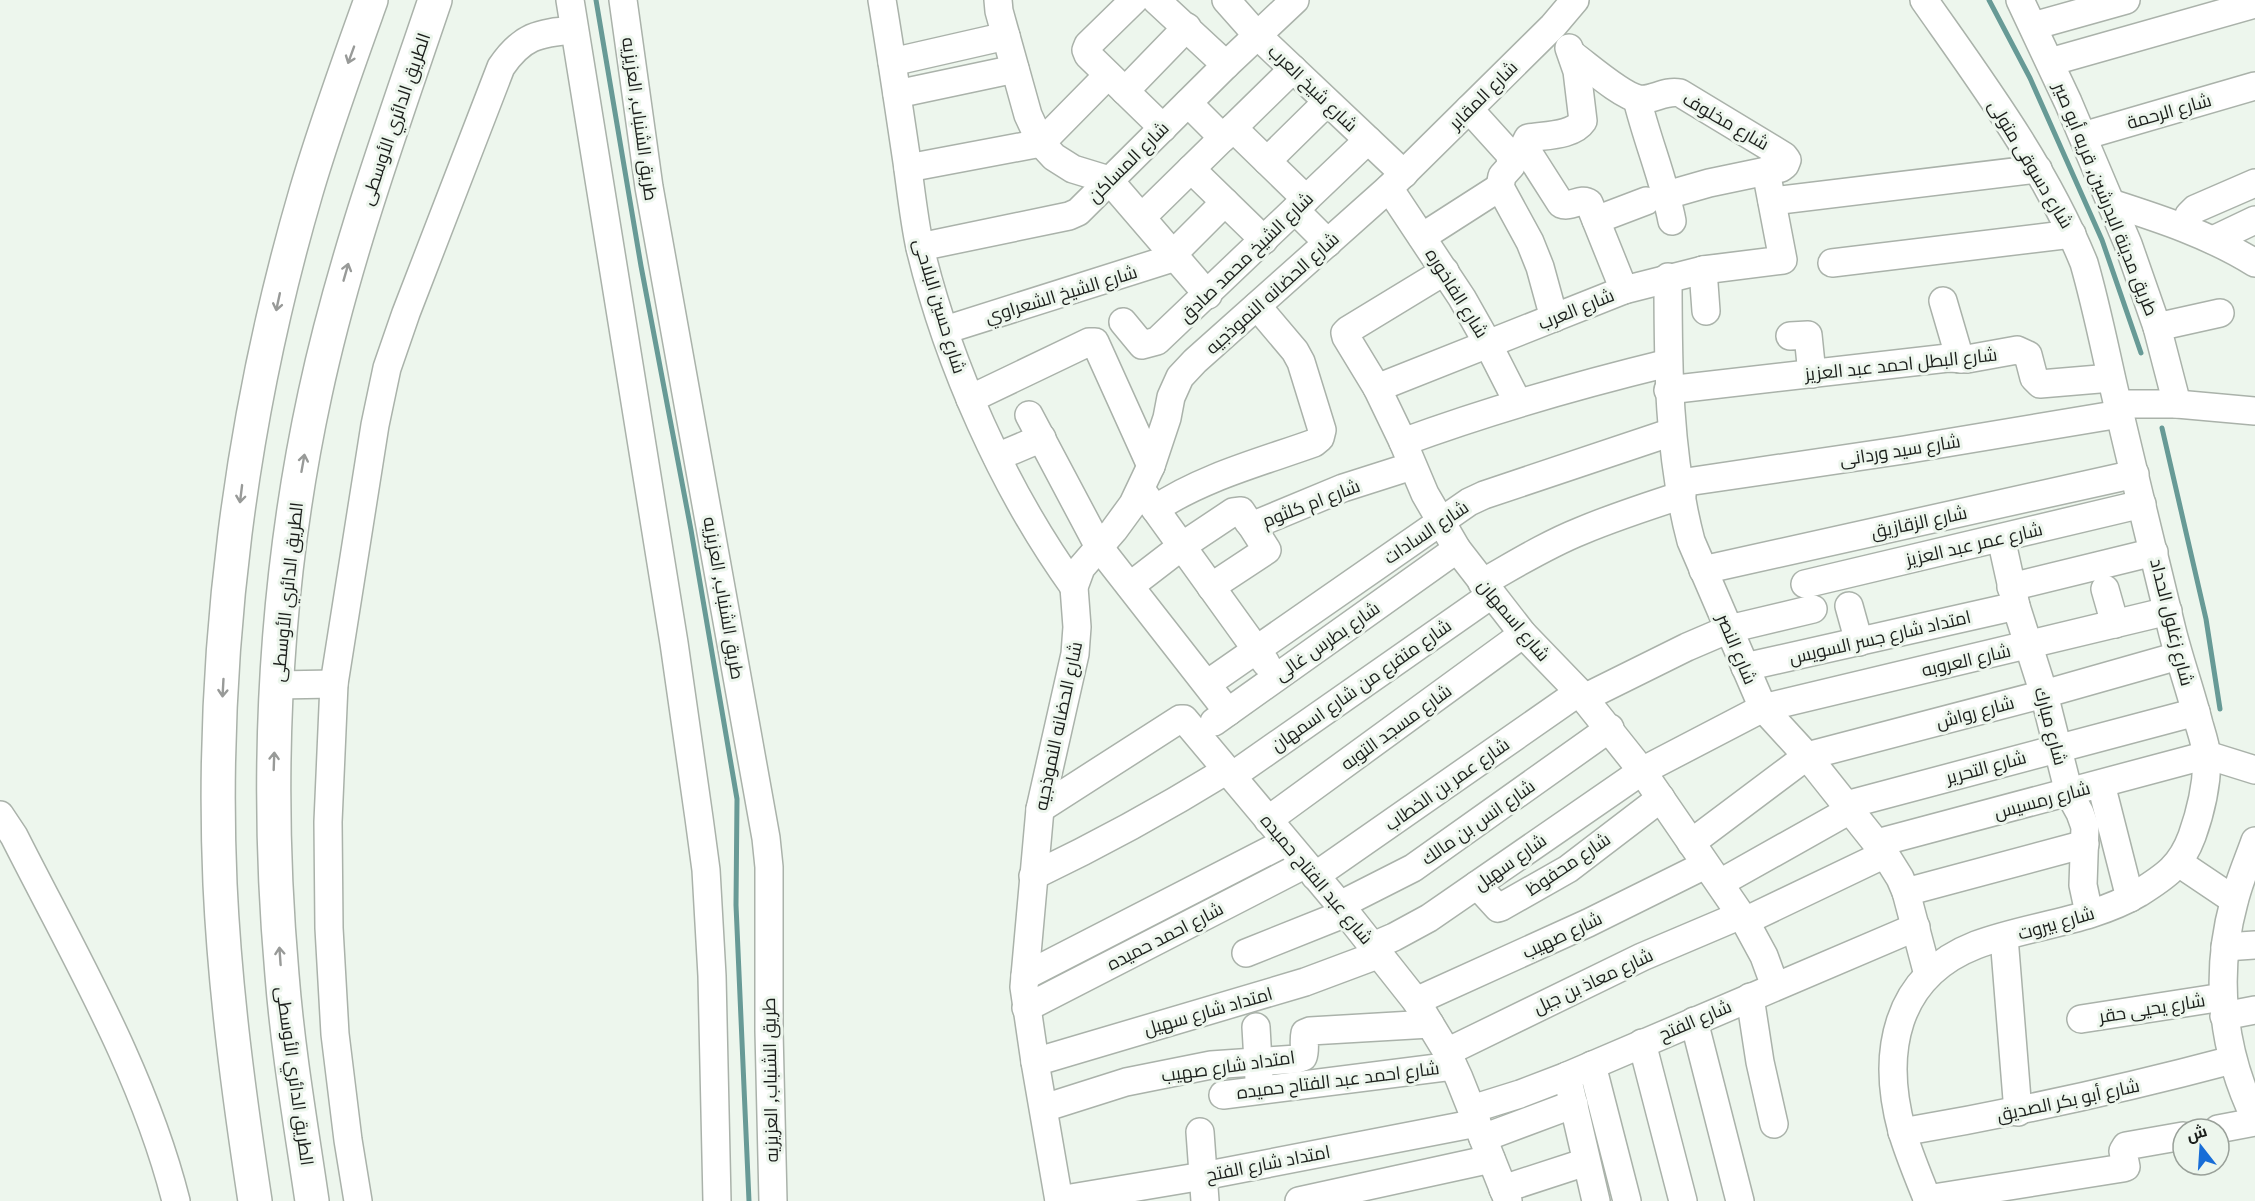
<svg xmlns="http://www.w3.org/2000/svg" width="2255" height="1201" font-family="'IBM Plex Sans',Cairo,sans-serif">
  <rect width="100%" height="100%" fill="#edf6ed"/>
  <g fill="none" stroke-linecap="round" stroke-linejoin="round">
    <g stroke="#679a96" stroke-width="5">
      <polyline points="596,0 641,266 691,530 737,799 736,905 749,1201"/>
      <polyline points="1989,0 2030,78 2102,240 2141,353"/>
      <polyline points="2162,428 2206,619 2220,709"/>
    </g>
    <g stroke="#aab2aa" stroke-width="30">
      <g id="minor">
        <polyline points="570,0 674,643 699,818 706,870 712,976 717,1201"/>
        <polyline points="623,0 649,187 766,838 769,867 769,1031 773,1201"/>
        <path d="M882 0C891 54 899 108 907 162 911 191 914 220 920 248 948 364 1004 490 1074 587"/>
        <polyline points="998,0 999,11 1028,115 1041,143 1054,157 1073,169 1109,180 1208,295"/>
        <polyline points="1134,0 1088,45 1086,50 1088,55 1163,128"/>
        <polyline points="1156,0 1226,65"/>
        <polyline points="1226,0 1257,35 1404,174"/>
        <path d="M1924 0C1983 84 2045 167 2084 263 2095 301 2103 340 2112 380 2131 463 2152 547 2172 630 2180 662 2191 692 2199 724 2202 734 2206 746 2207 757 2207 784 2201 811 2192 836 2181 866 2166 876 2139 893 2090 922 2029 925 1976 945 1894 977 1881 1054 1902 1131 1909 1155 1919 1178 1928 1201"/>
        <polyline points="2020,0 2068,102 2128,244 2157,327 2177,404"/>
        <polyline points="2033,26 2126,0"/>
        <path d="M1569 48 1577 71 1583 121C1573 136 1546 135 1528 138L1524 146 1561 204C1571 208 1581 197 1589 203L1624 290"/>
        <path d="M1573 55C1588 66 1622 96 1639 99 1653 101 1664 90 1680 93L1784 156 1787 160 1785 165 1781 168 1709 183 1667 195"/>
        <polyline points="892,62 1006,36"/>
        <polyline points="2050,62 2255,4"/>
        <polyline points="1125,91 1187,27"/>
        <polyline points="897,94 1015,69"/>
        <path d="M1637 99C1647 140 1664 180 1672 221"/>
        <polyline points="1188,103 1223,138"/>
        <polyline points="1469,109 1507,151 1510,155 1511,166 1502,176 1500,187 1530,242 1540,267 1554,318"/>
        <polyline points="1233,128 1306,199"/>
        <polyline points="2083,136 2255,86"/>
        <polyline points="1267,161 1327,102"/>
        <polyline points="908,168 1041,143 1108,75"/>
        <polyline points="1191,169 1264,240"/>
        <polyline points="1389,188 1462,298 1488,344 1518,403"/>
        <polyline points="1772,201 2038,169"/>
        <path d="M2111 203C2161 219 2210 235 2255 263"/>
        <polyline points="1295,210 1328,243"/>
        <polyline points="1142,217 1293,69"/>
        <polyline points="1596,220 1646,201"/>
        <polyline points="2184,227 2189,215 2195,209 2255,183"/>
        <polyline points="1422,237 1500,187"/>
        <polyline points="2213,240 2255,220"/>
        <polyline points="920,247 1069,216 1078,212 1226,65 1295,0"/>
        <polyline points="1173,254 1225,202"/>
        <polyline points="1832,263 2072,234"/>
        <polyline points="1703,270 1706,311"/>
        <polyline points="1445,271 1348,330 1345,333 1346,337 1377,388 1403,442 1425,494 1457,549 1523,634 1579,692 1642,771 1745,921 1764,956 1775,986"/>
        <path d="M1668 277C1668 366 1668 454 1691 541L1763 708 1807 756 1885 854 1900 878 1906 892 1928 975"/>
        <polyline points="1943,301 1960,359"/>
        <polyline points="1123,322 1142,345 1157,341 1368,140"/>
        <polyline points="2157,327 2220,313"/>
        <polyline points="945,330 1176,257"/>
        <polyline points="1790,336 1808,335 1812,374"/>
        <polyline points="1377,388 1624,290 1703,270 1783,260 1766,171"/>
        <polyline points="1668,390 1948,358 1967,359 2017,350 2028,355 2034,378 2040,384 2111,378"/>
        <polyline points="970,399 1089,342 1095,342 1151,466"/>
        <polyline points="2118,404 2177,404 2255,411"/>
        <polyline points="1029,415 1099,547 1228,712"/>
        <path d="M1403 442C1490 410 1578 385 1668 363"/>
        <polyline points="997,457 1042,438"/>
        <polyline points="1680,483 1904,450 2120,414"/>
        <polyline points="1145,495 1266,663"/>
        <path d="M1155 509C1203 477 1261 462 1314 443L1320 438 1322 430 1301 362 1295 351 1257 306"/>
        <polyline points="2001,538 2016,606 2044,694 2069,793 2080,813 2085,827 2083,885 2089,913"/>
        <polyline points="1703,570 2135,474"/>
        <path d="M1482 583C1514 565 1546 545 1581 531 1614 517 1648 506 1682 495"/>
        <polyline points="1805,584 2142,504"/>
        <polyline points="1130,586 1182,546 1233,512 1241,511 1249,523 1254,525 1343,488 1412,466"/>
        <polyline points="1211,587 1267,550 1251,525"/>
        <polyline points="2011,587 2154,552"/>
        <polyline points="2105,589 2115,624"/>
        <polyline points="1849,606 1859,642"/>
        <polyline points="1745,667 2016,606"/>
        <polyline points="1207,684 1469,502 1484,495 1672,432"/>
        <polyline points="277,685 334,684"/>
        <polyline points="1584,698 1687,647 1729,629 1813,609"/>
        <polyline points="1214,722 1457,549"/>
        <polyline points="1232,776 1491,595"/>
        <polyline points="2101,784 2130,898"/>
        <polyline points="1846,805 2196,712"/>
        <polyline points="1040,809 1180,719 1184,719 1340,905 1416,1001 1447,1052 1459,1078 1508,1201"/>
        <path d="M0 815 14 836C74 955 143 1071 176 1201"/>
        <polyline points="1268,820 1523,634"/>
        <path d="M2255 841C2248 861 2239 881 2234 902 2214 975 2222 1050 2255 1118"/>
        <polyline points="1691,843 1807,756 2044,694 2178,656"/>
        <polyline points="1877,843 2207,755 2255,770"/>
        <polyline points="2179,863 2234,900"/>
        <path d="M1033 876C1100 844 1164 809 1227 770"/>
        <polyline points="1315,876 1579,692"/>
        <polyline points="1720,883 1850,810"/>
        <polyline points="1477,885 1498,908 1501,907 1568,869 1661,798"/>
        <polyline points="1906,892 2085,844"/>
        <polyline points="1340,905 1413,868 1610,728"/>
        <polyline points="1745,921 1885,854"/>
        <polyline points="2004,937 2018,1112"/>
        <polyline points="1373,946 1394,937 1429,918 1642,771 1763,708 2168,611"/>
        <polyline points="2225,947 2255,945"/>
        <polyline points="1246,953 1346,913"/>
        <polyline points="1025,976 1286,842"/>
        <polyline points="1750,997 1760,1062 1774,1124"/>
        <polyline points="1416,1001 1588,923 1705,865"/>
        <polyline points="1026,1008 1304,865"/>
        <polyline points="2224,1016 2255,1010"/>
        <polyline points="2081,1019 2223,997"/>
        <polyline points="1694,1021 1740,1201"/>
        <polyline points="1256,1027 1259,1079"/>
        <polyline points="1642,1043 1683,1201"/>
        <polyline points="1447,1052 1642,957 1741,915"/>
        <polyline points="1035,1062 1305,982 1380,954"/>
        <polyline points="1592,1065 1627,1201"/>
        <polyline points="1567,1076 1596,1201"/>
        <polyline points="1223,1095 1453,1066"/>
        <path d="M1044 1108 1126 1082 1211 1065 1297 1059 1303 1057C1306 1049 1303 1042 1305 1033L1310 1031 1430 1024"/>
        <polyline points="1472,1109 1520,1094 1567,1076 1916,927"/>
        <polyline points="2218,1129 2255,1122"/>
        <polyline points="1200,1132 1205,1201"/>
        <path d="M1902 1132C2014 1113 2123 1089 2232 1060"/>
        <polyline points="1483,1138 1574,1104"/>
        <polyline points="1503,1189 1586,1162"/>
        <polyline points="1927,1199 2123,1168 2126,1167 2123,1151 2126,1146 2183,1136"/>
        <polyline points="1059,1200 1203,1176 1477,1123"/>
        <path d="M358 1201 348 1140 335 1034 329 928 328 822 334 684 375 425 387 368 406 313 501 67C522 36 538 33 574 30"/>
        <polyline points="1059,1201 1035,1062 1024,987 1040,809 1075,654 1077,627 1074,587 1081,568 1114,530 1133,504 1151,466 1167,418 1171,397 1180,377 1195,361 1389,188 1553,26 1575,0"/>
        <polyline points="1299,1201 1491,1159"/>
      </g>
    </g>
    <g stroke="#aab2aa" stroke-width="36">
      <g id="highway">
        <path d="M255 1201C239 1095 225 992 220 884 210 652 241 414 306 192 325 127 348 64 371 0"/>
        <path d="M312 1201C301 1126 288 1051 282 975 265 782 274 584 315 394 344 259 391 130 435 0"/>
      </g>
    </g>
    <use href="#minor" stroke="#fff" stroke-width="27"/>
    <use href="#highway" stroke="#fff" stroke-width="33"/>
  </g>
  <defs><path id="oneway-shaft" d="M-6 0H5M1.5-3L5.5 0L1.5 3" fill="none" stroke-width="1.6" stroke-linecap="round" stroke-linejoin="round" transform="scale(1.5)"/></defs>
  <g stroke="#989a98">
    <use href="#oneway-shaft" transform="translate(351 55) rotate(110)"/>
    <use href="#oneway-shaft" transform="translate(346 272) rotate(-74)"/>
    <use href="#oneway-shaft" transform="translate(278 302) rotate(102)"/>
    <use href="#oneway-shaft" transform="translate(303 463) rotate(-80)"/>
    <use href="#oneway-shaft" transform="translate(241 494) rotate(97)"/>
    <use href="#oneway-shaft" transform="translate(223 688) rotate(93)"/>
    <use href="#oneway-shaft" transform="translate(274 761) rotate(-88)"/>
    <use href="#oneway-shaft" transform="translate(280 956) rotate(-94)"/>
  </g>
  <g text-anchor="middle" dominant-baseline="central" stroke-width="6" stroke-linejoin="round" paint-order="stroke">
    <g font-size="18" fill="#1b1e1b" stroke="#edf6ed">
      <text transform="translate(1313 88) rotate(44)">شارع شيخ العرب</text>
      <text transform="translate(1483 95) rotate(-45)">شارع المقابر</text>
      <text transform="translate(2169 111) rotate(-16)">شارع الرحمة</text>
      <text transform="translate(395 119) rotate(-71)">الطريق الدائري الأوسطى</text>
      <text transform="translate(640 119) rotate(82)">طريق الشنباب, العزيزيه</text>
      <text transform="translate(1726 121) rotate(30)">شارع مخلوف</text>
      <text transform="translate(1128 162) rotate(-45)">شارع المساكن</text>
      <text transform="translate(2031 164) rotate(59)">شارع دسوقى متولى</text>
      <text transform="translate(2106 199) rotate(68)">طريق مدينة البدرشين, قريه أبو صير</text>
      <text transform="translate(1246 257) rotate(-44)">شارع الشيخ محمد صادق</text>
      <text transform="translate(1272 293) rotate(-42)">شارع الحضانه النموذجيه</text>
      <text transform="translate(1457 293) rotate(58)">شارع الفاخوره</text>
      <text transform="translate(1061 294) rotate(-17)">شارع الشيخ الشعراوي</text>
      <text transform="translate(940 306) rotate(73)">شارع حسين البلاحى</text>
      <text transform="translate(1576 309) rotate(-22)">شارع العرب</text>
      <text transform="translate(1901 364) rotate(-6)">شارع البطل احمد عبد العزيز</text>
      <text transform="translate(1900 450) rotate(-9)">شارع سيد وردانى</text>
      <text transform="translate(1311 503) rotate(-21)">شارع ام كلثوم</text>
      <text transform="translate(1919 522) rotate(-12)">شارع الزقازيق</text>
      <text transform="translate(1426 532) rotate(-34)">شارع السادات</text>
      <text transform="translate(1974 544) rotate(-13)">شارع عمر عبد العزيز</text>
      <text transform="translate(287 592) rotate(-84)">الطريق الدائري الأوسطى</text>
      <text transform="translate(724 598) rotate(80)">طريق الشنباب, العزيزيه</text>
      <text transform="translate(1514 620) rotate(50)">شارع اسمهان</text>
      <text transform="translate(2172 622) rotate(76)">شارع زغلول الحداد</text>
      <text transform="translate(1880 637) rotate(-13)">امتداد شارع جسر السويس</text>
      <text transform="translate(1327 641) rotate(-35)">شارع بطرس غالى</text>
      <text transform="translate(1737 649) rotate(67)">شارع النصر</text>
      <text transform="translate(1966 660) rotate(-13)">شارع العروبه</text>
      <text transform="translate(1361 685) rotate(-35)">شارع متفرع من شارع اسمهان</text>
      <text transform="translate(1975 712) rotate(-15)">شارع رواش</text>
      <text transform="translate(1058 726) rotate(-78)">شارع الحضانه النموذجيه</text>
      <text transform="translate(2051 726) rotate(75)">شارع مبارك</text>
      <text transform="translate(1396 727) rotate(-36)">شارع مسجد التوبه</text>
      <text transform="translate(1986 767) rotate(-15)">شارع التحرير</text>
      <text transform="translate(1447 784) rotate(-35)">شارع عمر بن الخطاب</text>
      <text transform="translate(2042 800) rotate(-15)">شارع رمسيس</text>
      <text transform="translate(1478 822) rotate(-35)">شارع انس بن مالك</text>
      <text transform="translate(1510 862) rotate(-35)">شارع سهيل</text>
      <text transform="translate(1568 864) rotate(-34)">شارع محفوظ</text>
      <text transform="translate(1317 879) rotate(50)">شارع عبد الفتاح حميده</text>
      <text transform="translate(2056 923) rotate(-16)">شارع بيروت</text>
      <text transform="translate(1562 935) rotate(-25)">شارع صهيب</text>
      <text transform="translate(1165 936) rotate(-27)">شارع احمد حميده</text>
      <text transform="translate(1593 981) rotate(-25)">شارع معاذ بن جبل</text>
      <text transform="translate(2152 1008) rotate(-9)">شارع يحيى حقر</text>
      <text transform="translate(1208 1011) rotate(-16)">امتداد شارع سهيل</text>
      <text transform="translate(1695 1020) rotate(-23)">شارع الفتح</text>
      <text transform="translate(1228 1066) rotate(-8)">امتداد شارع صهيب</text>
      <text transform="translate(295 1076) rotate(82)">الطريق الدائري الأوسطى</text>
      <text transform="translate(770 1080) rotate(-91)">طريق الشنباب, العزيزيه</text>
      <text transform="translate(1338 1080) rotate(-7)">شارع احمد عبد الفتاح حميده</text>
      <text transform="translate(2068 1100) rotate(-12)">شارع أبو بكر الصديق</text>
      <text transform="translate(1268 1163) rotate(-11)">امتداد شارع الفتح</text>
    </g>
  </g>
  <g transform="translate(2201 1147) rotate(343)"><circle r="28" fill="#edf6ed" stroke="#99a099" stroke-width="1.5"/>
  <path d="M0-4.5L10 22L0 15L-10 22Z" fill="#186dd7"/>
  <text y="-9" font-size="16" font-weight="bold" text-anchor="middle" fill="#1b1e1b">ش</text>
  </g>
</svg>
